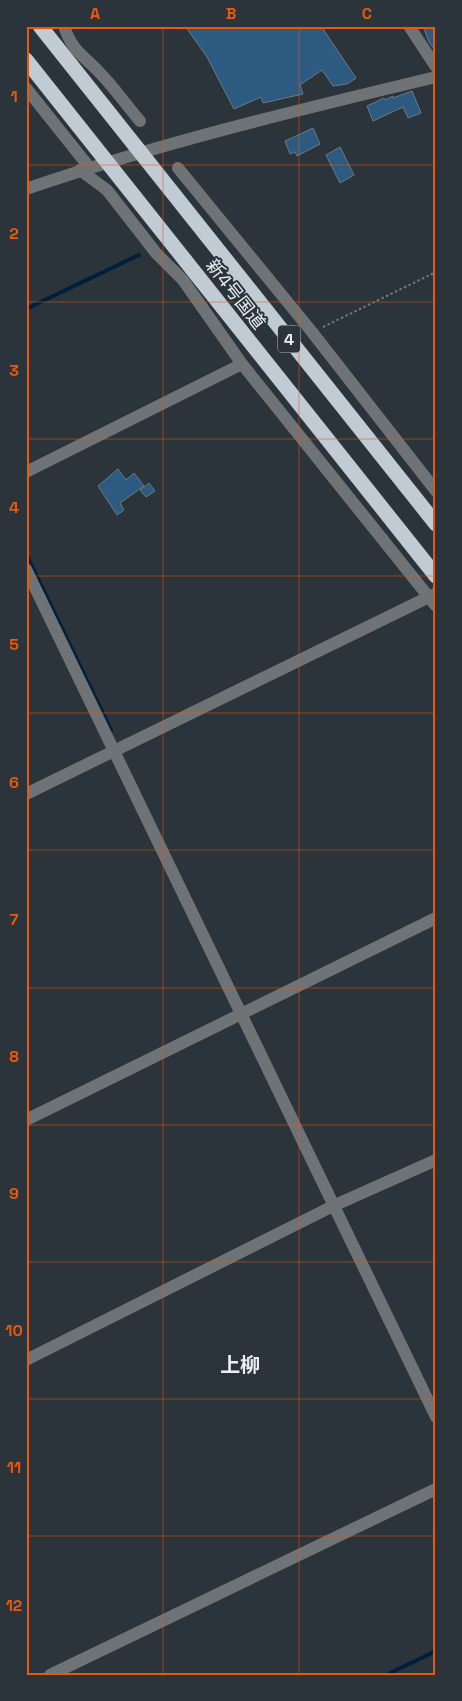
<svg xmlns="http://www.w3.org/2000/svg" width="462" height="1701" font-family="'Space Grotesk','Noto Sans JP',sans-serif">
  <rect width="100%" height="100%" fill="#2c343b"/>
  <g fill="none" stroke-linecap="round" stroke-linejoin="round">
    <g stroke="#001f3a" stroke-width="4">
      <polyline points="26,309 139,255"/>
      <polyline points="26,554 111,730"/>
      <polyline points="386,1675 436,1651"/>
    </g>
  </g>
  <g fill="#2c5a80" stroke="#6f7880">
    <polygon points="185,26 321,26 356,78 347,84 333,86 322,70 300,85 303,94 263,103 261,97 234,109 207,57"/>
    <polygon points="423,26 436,26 436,52 429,42"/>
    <polygon points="412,91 421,113 408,118 403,107 373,121 367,106 384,98 385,100 393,96 393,98"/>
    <polygon points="313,128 320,144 297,156 295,152 290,154 285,141"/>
    <polygon points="340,147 354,175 340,183 326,155"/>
    <polygon points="118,469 126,480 134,473 144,486 120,503 124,510 117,515 98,486"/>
    <polygon points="149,483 155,491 146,497 140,490"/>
  </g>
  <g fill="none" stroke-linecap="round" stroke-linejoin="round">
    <polyline stroke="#71787e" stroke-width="2" stroke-dasharray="2.5 2.5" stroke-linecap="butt" points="323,327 436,272"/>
    <g stroke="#6f7376" stroke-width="12">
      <path d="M64 26C72 51 83 55 99 72 114 87 126 105 140 121"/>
      <polyline points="409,26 436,67"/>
      <polyline points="26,88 89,167"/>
      <polyline points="178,168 312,332 436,491"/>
      <polyline points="80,170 107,190 156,253 183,280 242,364 436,606"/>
      <path d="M26 189C160 143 298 110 436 77"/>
      <polyline points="26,472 242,364"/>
      <polyline points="26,569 436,1417"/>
      <polyline points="26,794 435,594"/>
      <polyline points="26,1120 436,918"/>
      <polyline points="26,1360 333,1206 436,1160"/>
      <polyline points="50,1675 436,1489"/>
    </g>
    <g stroke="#c1cbd4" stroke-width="15">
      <polyline points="40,26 436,524"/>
      <polyline points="26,60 436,576"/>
    </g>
  </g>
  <path fill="none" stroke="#e8590c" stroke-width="1" stroke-opacity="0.55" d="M163 26V1675M299 26V1675M26 165H436M26 302H436M26 439H436M26 576H436M26 713H436M26 850H436M26 988H436M26 1125H436M26 1262H436M26 1399H436M26 1536H436"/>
  <g text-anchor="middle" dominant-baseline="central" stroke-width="4" stroke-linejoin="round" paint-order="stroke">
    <rect fill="#2c343b" stroke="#b1b7bc" stroke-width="1" x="278" y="325.5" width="22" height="27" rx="4"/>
    <g font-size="16" font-weight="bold" fill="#eaeff4">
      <text x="289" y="339">4</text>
    </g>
    <g font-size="18" fill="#eaeff4" stroke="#2c343b">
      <text transform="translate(236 294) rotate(52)">新4号国道</text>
    </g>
    <g font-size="20" font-weight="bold" fill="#eaeff4" stroke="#2c343b">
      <text x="240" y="1365">上柳</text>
    </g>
  </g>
  <rect width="462" height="1701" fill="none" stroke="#2c343b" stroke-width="55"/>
  <rect x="28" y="28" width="406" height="1646" fill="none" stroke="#e8590c" stroke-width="2"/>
  <g font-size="16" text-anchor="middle" font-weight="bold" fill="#e8590c">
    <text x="95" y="19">A</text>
    <text x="231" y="19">B</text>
    <text x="367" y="19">C</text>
    <text x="14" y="102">1</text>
    <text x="14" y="239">2</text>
    <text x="14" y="376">3</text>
    <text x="14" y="513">4</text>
    <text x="14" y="650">5</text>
    <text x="14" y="788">6</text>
    <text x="14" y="925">7</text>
    <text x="14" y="1062">8</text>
    <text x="14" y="1199">9</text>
    <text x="14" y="1336">10</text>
    <text x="14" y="1473">11</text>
    <text x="14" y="1611">12</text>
  </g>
</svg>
